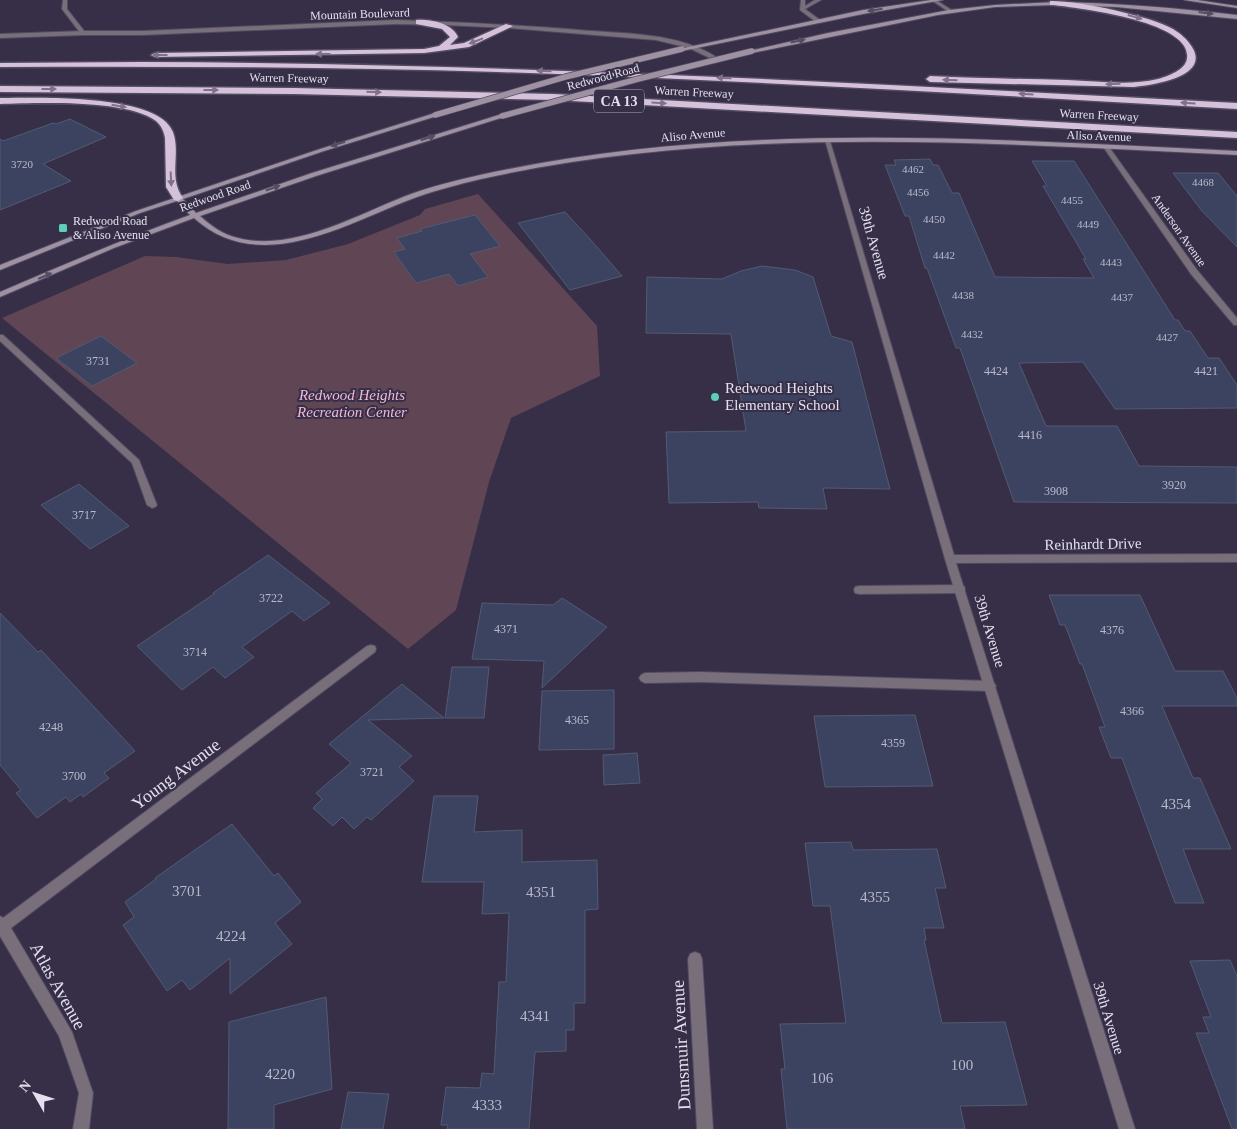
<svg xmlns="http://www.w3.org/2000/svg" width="1237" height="1129" font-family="'Times New Roman',serif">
  <rect width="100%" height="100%" fill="#362f47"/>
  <polygon fill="#604654" points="478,194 597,326 600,376 511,418 489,482 456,610 408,649 2,318 145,256 176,257 228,264 286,260 348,244 420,215 425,209"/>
  <g fill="#3c4360" stroke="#535a73">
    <polygon points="70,119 106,137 43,164 71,181 0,210 0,139 3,141 53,123 56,124"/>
    <polygon points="930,159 933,165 938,165 952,193 959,193 995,277 1094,278 1083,259 1086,259 1043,186 1047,186 1032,161 1074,161 1175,320 1178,320 1185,331 1190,331 1208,358 1219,358 1237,385 1237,408 1115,409 1083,362 1019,363 1046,426 1117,426 1139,466 1237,467 1237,503 1014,502 960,348 956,348 927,268 925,268 909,216 905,216 885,165 896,165 894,160"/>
    <polygon points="1173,173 1218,173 1237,196 1237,247 1202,211"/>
    <polygon points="565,212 590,239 622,276 570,290 518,223"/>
    <polygon points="475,215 500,246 470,254 488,277 458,286 449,274 416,283 394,252 405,249 397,238 422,231 420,229"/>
    <polygon points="762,266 795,270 813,277 831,336 852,342 890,489 823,488 827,509 759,508 758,502 669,503 666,432 746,431 731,334 646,333 647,277 722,279 741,271"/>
    <polygon points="101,336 137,363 92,386 56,358"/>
    <polygon points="79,484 129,526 90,549 41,505"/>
    <polygon points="268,555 330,603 304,621 292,611 242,647 254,657 225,678 213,667 182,690 137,646 214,594 213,593"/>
    <polygon points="1049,595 1140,595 1175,671 1223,671 1237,698 1237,706 1162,706 1193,778 1200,778 1231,849 1183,849 1204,903 1175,903 1122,758 1111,758 1099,727 1105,727 1082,664 1080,664 1065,625 1060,625"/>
    <polygon points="562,598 607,627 542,688 544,661 472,659 482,603 553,605"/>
    <polygon points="0,613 38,652 41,650 135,751 104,773 109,778 83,797 81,794 70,802 66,797 37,818 16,793 21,790 0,765"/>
    <polygon points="452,667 489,667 484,718 445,718"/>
    <polygon points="402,684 444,718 368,720 412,756 399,767 414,781 371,820 367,817 354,829 342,817 333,826 313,808 322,799 316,793 351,763 329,744"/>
    <polygon points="614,690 614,749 539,750 542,691"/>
    <polygon points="915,715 933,786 825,787 814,716"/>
    <polygon points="637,753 640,783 604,785 603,755"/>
    <polygon points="434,796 478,796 474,832 522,830 522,862 597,860 598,909 585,910 585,1003 574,1003 574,1030 566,1030 566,1051 535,1052 529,1129 447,1129 448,1125 441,1125 446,1087 480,1088 482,1073 494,1074 499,982 506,982 509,913 482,914 484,882 422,882"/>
    <polygon points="232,824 274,876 278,873 301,902 275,923 292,944 230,994 230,958 190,990 182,980 167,991 123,925 134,917 125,902 156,879 155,878"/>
    <polygon points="851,842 853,850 937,849 946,888 935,888 944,928 924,928 926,940 924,940 942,1023 1005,1022 1027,1105 960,1106 965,1129 787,1129 781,1069 785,1069 780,1024 846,1023 830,906 813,906 805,843"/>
    <polygon points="1230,960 1237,976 1237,1129 1232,1129 1196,1033 1209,1033 1203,1017 1211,1017 1190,961"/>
    <polygon points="326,997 332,1089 274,1105 274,1129 228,1129 229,1022"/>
    <polygon points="348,1092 389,1094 383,1129 341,1129"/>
  </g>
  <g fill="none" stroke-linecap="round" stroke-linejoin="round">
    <g stroke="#524b62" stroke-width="2">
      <g id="service">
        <polygon points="63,0 67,0 67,9 85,32 85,34 81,34 62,9"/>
        <polygon points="801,0 805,0 805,6 815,0 821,0 805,9 820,20 820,22 816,22 800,10"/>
        <polygon points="931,0 936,0 953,11 949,12"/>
        <polygon points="0,335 3,335 139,460 157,505 155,507 152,508 147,505 132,463 0,341"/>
        <polygon points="960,585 964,586 965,589 964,592 960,593 859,594 855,593 854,590 855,587 859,586"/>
        <polygon points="700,672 990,681 994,683 996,686 994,689 990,691 700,682 645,683 641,681 639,678 641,675 645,673"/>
      </g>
    </g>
    <g stroke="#524b62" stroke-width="2">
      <g id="minor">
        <path d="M396 20C457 22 518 25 579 30 622 34 682 32 719 59L714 60 689 48 656 40 509 28 444 25 396 24 143 35H83L0 38V34L83 31H143Z"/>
        <polygon points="825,140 830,141 954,555 1237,554 1237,562 956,563 1135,1129 1119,1129 945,559"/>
        <polygon points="1105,147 1109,147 1197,270 1237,318 1237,325 1234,325 1191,274 1104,148"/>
        <polygon points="371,645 375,646 376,649 375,652 11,928 72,1032 93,1093 89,1129 73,1129 79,1093 59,1036 0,936 0,916 3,918 367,646"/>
        <polygon points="695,952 700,954 702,959 713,1129 697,1129 688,959 690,954"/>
      </g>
    </g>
    <g stroke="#524b62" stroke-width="2">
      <g id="secondary">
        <polygon points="931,0 943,0 863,14 682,51 679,49 863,10"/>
        <polygon points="1184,0 1197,0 1237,6 1237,8"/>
        <path d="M1056 2C1116 3 1177 8 1237 15V19L1116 7 1056 5 995 7 938 15 752 53 749 51 828 33 949 10 995 5Z"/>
        <path d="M435 113 437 114V116L324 151 183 199 196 213 312 173 502 114 505 116 504 117 316 176 200 216C209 224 219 232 231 236 286 255 353 217 403 197 428 187 454 181 480 175 729 120 985 139 1237 151V155C985 143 729 124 481 179 456 185 432 191 409 200 342 226 258 276 194 218L114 248 0 297V292C63 265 126 238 190 215L177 201 140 213 0 270V265L136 211 320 149Z"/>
      </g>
    </g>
    <g stroke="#524b62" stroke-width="3">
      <g id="motorway">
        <path d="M1050 1C1075 0 1151 16 1173 29 1181 34 1187 39 1192 47 1211 77 1152 85 1134 87L930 82 926 79 930 76C976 78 1021 79 1067 80 1097 81 1129 86 1158 79 1168 76 1186 70 1187 58 1192 21 1078 8 1053 5H1050Z"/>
        <path d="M416 20C430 19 452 23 458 37L450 45 464 43 506 24 513 26 469 47 424 53 155 57 151 55 155 53 424 49 439 46 450 37 442 29 416 24Z"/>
        <path d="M141 62C507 63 872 84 1237 103V109C991 95 744 80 498 72 332 67 166 66 0 67V63Z"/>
        <polygon points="0,86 294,88 554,94 1237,132 1237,138 554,100 294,94 0,92"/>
        <path d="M0 98C36 98 158 93 173 132 181 154 168 177 183 198L178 201 174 200 166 187 165 138C164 132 161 125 156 121 126 99 38 103 0 104Z"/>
      </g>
    </g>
    <use href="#service" fill="#786f7a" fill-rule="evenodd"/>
    <use href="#minor" fill="#786f7a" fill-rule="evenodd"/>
    <use href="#secondary" fill="#9e91a1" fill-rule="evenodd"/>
    <use href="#motorway" fill="#d6c1da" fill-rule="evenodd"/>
    <g stroke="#524b62" stroke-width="7" stroke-linecap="butt">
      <g id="secondary-bridge">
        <polyline points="435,115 565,77 682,49"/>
        <polyline points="502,116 638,79 752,51"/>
      </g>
    </g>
    <use href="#secondary-bridge" stroke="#9e91a1" stroke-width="5.5"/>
  </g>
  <defs><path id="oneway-solid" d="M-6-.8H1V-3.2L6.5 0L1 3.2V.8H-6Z" transform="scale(1.25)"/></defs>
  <g fill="#554c62">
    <use href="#oneway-solid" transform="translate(875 10) rotate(171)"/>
    <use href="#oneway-solid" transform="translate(1206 13) rotate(7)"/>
    <use href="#oneway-solid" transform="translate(798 41) rotate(-12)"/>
    <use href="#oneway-solid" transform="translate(428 138) rotate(-17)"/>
    <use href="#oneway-solid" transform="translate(338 144) rotate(162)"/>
    <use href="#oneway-solid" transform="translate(273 188) rotate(-19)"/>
    <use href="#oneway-solid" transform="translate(45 276) rotate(-23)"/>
  </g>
  <g fill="#7e7189">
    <use href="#oneway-solid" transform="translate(1135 17) rotate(16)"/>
    <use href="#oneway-solid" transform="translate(476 41) rotate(159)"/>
    <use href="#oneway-solid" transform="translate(323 54) rotate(180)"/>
    <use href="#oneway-solid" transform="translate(160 55) rotate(180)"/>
    <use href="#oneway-solid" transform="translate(544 71) rotate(-179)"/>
    <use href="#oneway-solid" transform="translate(724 78) rotate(-178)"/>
    <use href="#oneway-solid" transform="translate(950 80) rotate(-178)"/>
    <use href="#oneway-solid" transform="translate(1113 84) rotate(179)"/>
    <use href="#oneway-solid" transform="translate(49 89)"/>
    <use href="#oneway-solid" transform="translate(211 90)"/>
    <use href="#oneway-solid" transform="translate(374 92) rotate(1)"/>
    <use href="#oneway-solid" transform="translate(1026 94) rotate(-177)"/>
    <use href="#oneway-solid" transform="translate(659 103) rotate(3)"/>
    <use href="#oneway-solid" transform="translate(1188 103) rotate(-177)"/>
    <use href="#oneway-solid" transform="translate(119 106) rotate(10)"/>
    <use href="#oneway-solid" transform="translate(171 179) rotate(87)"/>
  </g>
  <g fill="#5eceb8" stroke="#362f47" stroke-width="2">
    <rect x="58" y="223" width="10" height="10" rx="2.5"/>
    <circle cx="715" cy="397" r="5"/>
  </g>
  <g text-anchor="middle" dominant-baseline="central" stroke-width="4" stroke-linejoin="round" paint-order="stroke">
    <g font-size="11" fill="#bab9cb">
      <text x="22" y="164">3720</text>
      <text x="913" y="169">4462</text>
      <text x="1203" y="182">4468</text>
      <text x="918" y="192">4456</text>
      <text x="1072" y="200">4455</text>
      <text x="934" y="219">4450</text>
      <text x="1088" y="224">4449</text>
      <text x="944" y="255">4442</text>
      <text x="1111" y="262">4443</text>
      <text x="963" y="295">4438</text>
      <text x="1122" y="297">4437</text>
      <text x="972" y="334">4432</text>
      <text x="1167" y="337">4427</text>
    </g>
    <g font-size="12" fill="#e4e0ef" stroke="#362f47">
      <text transform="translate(360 14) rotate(-2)">Mountain Boulevard</text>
      <text transform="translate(603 77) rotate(-15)">Redwood Road</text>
      <text transform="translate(289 78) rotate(1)">Warren Freeway</text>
      <text transform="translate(694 92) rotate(3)">Warren Freeway</text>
      <text transform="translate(1099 115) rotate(3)">Warren Freeway</text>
      <text transform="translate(693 135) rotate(-5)">Aliso Avenue</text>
      <text transform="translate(1099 136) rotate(2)">Aliso Avenue</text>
      <text transform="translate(215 196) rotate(-19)">Redwood Road</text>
      <text transform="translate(1179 230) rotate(55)">Anderson Avenue</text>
    </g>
    <g font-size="12" fill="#e4e0ef" stroke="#362f47" text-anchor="start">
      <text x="73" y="221">Redwood Road<tspan x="73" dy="14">&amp; Aliso Avenue</tspan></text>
    </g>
    <g font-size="12" fill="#bab9cb">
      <text x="98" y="361">3731</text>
      <text x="996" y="371">4424</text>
      <text x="1206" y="371">4421</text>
      <text x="1030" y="435">4416</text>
      <text x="1174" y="485">3920</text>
      <text x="1056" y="491">3908</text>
      <text x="84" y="515">3717</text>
      <text x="271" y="598">3722</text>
      <text x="506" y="629">4371</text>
      <text x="1112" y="630">4376</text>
      <text x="195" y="652">3714</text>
      <text x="1132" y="711">4366</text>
      <text x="577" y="720">4365</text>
      <text x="51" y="727">4248</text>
      <text x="893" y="743">4359</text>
      <text x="372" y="772">3721</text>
      <text x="74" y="776">3700</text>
    </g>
    <rect fill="#362f47" stroke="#b0abbd" stroke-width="1" x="594" y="89.5" width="50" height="23" rx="4"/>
    <g font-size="14" font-weight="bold" fill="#e4e0ef">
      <text x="619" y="101">CA 13</text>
    </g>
    <g font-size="15" fill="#e4e0ef" stroke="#362f47">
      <text transform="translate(874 243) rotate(74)">39th Avenue</text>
      <text transform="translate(1093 544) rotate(-1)">Reinhardt Drive</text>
      <text transform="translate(990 631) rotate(73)">39th Avenue</text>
      <text transform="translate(1109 1018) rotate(73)">39th Avenue</text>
    </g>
    <g font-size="15" fill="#e4e0ef" stroke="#362f47" text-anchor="start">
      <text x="725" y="388">Redwood Heights<tspan x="725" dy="17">Elementary School</tspan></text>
    </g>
    <g font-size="15" font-style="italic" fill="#f4b9d9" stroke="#362f47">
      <text x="352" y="395">Redwood Heights<tspan x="352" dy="17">Recreation Center</tspan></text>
    </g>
    <g font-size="15" fill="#bab9cb">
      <text x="1176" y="804">4354</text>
      <text x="187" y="891">3701</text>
      <text x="541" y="892">4351</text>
      <text x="875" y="897">4355</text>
      <text x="231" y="936">4224</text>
      <text x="535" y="1016">4341</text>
      <text x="962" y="1065">100</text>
      <text x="280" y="1074">4220</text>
      <text x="822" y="1078">106</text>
      <text x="487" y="1105">4333</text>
    </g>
    <g font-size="18" fill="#e4e0ef" stroke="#362f47">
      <text transform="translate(176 774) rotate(-37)">Young Avenue</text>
      <text transform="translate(58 986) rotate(61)">Atlas Avenue</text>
      <text transform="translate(681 1045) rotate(-93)">Dunsmuir Avenue</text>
    </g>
  </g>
  <g transform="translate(35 1094) rotate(309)" stroke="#362f47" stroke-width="4" paint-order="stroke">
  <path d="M0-4L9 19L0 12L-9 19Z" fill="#e4e0ef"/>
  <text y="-8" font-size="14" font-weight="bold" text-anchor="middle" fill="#e4e0ef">N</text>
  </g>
</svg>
